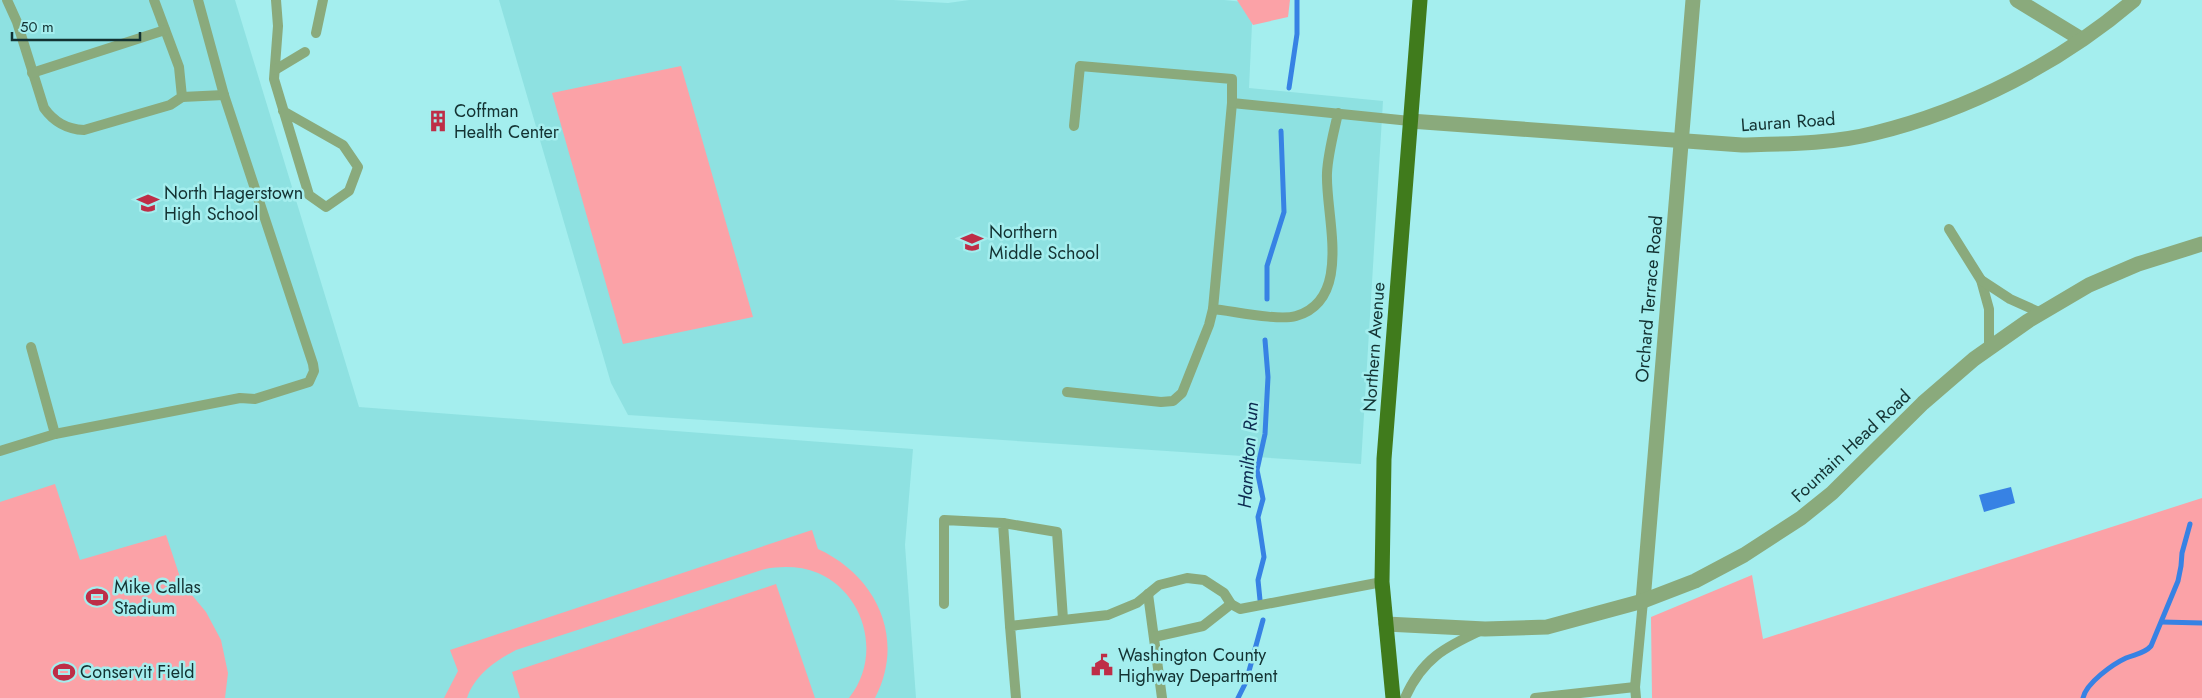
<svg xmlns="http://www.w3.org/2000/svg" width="2202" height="698" font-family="Jost,sans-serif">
  <rect width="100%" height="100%" fill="#a4eeee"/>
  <g fill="#8ee1e1">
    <polygon points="0,0 235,0 359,407 913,449 905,545 916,698 0,698"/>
    <polygon points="499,0 893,0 948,3 969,0 1224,0 1253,3 1249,88 1383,101 1361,464 628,415 611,383"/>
  </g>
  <g fill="#fba2a7">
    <polygon points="1237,0 1290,0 1288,17 1253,25"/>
    <polygon points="681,66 753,317 623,344 552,93"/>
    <polygon points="55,484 80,560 166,535 182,583 206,612 221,640 228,673 225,698 0,698 0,502"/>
    <polygon points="2202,498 2202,698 1652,698 1651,617 1752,575 1763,639"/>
    <path d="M812 530 818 549C877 576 906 639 875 698H849C882 657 866 594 818 573 801 566 782 566 765 569L516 650C495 661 475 675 467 698H444L458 671 450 650Z"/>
    <polygon points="776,584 815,698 520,698 512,672"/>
  </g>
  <polygon fill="#3782e4" points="2011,487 2015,503 1984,512 1979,495"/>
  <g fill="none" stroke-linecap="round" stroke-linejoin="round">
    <g stroke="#3782e4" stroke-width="5">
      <polyline points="1289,88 1297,34 1297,0"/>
      <polyline points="1267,299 1267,266 1284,212 1281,131"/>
      <polyline points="1260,600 1258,580 1264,557 1258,517 1263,499 1257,470 1265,434 1268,377 1265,340"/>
      <polyline points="2162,622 2202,623"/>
      <polyline points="1238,698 1246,682 1263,620"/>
      <path d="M2083 698C2086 683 2113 664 2126 658 2135 654 2144 654 2151 646L2178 581 2181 566 2182 553 2190 524"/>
    </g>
    <g stroke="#8aaa7c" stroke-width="10">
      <path d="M7 0 17 22 44 108C54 122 66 129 84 130L170 105 182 97 179 67 154 0"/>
      <polyline points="276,0 278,26 274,79 309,195 326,207 349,191 358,167 343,145 283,111"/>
      <polyline points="316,33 323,0"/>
      <polyline points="275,70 305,52"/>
      <polyline points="32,73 165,30"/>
      <polyline points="182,97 224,95"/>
      <path d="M1338 113C1334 132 1328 153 1327 173 1325 215 1354 299 1296 316 1278 321 1233 311 1213 309L1232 103 1410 121"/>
      <polyline points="1074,126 1080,66 1232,79 1232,103"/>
      <polyline points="1949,229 1981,280 1989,309 1989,349"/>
      <polyline points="1981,280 2010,299 2041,313"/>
      <polyline points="31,347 55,434"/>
      <polyline points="1067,392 1161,402 1173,401 1182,393 1209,325 1213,309"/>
      <polyline points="0,451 55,434 240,398 255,399 309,382 314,371 313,364 224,95 198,0"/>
      <polyline points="1003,523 1057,532 1063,619"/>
      <polyline points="1148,594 1162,698"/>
      <polyline points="944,604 944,520 1003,523 1010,626"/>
      <polyline points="1154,637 1203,626 1231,604"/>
      <polyline points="1016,698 1010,626 1108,615 1137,603 1159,585 1187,578 1204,580 1224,593 1231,604 1240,609 1382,582"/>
      <path d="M1405 698C1422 659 1445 647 1482 630"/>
      <polyline points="1535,698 1635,687"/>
      <polyline points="1636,698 1635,687 1643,601"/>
    </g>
    <g stroke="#8aaa7c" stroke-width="15">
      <polyline points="2017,0 2081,39"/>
      <path d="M1410 121 1742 145C1785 144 1833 144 1875 133 1969 110 2060 63 2134 0"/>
      <polyline points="1643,601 1693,0"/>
      <polyline points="1386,624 1485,629 1547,627 1643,601 1695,581 1744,555 1801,518 1832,493 1923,403 1974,359 2028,321 2089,285 2138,264 2202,244"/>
    </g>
    <polyline stroke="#407b1c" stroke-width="15" points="1393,698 1382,582 1384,459 1420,0"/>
  </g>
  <defs>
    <g id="building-bare" transform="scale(1.725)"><path d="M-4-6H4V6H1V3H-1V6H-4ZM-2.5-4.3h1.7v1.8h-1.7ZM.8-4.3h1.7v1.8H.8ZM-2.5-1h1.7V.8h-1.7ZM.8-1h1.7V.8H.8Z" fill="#be2d47" stroke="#a4eeee" stroke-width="2.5" paint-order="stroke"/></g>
    <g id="school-bare" transform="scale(1.725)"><path d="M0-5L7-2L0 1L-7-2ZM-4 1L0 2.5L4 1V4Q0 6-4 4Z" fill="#be2d47" stroke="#a4eeee" stroke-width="2.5" paint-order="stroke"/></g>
    <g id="stadium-bare" transform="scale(1.725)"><path d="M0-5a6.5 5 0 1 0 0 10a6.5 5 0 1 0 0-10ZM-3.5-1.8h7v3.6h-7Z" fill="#be2d47" stroke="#a4eeee" stroke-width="2.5" paint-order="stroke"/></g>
    <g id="civic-bare" transform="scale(1.725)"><path d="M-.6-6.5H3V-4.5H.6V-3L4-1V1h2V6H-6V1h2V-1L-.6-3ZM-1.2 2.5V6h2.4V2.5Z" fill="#be2d47" stroke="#a4eeee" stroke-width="2.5" paint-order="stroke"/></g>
  </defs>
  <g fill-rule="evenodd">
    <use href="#building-bare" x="438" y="121"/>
    <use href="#school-bare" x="148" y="203"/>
    <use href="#school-bare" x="972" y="242"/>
    <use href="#stadium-bare" x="97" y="597"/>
    <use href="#civic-bare" x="1102" y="665"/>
    <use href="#stadium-bare" x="64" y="672"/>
  </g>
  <g text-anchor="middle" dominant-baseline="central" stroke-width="5" stroke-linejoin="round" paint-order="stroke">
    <g font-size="18" fill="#133232" stroke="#a4eeee" text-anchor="start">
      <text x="454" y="111">Coffman<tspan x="454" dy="21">Health Center</tspan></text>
      <text x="164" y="193">North Hagerstown<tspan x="164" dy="21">High School</tspan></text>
      <text x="989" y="232">Northern<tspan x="989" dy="21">Middle School</tspan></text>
      <text x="114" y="587">Mike Callas<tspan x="114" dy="21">Stadium</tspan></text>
      <text x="1118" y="655">Washington County<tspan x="1118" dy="21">Highway Department</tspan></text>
      <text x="80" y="672">Conservit Field</text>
    </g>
    <g font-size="18" fill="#133232" stroke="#a4eeee">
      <text transform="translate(1788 122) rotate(-4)">Lauran Road</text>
      <text transform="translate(1649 299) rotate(-85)">Orchard Terrace Road</text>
      <text transform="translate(1374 347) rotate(-86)">Northern Avenue</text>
      <text transform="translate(1851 446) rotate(-43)">Fountain Head Road</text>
    </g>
    <g font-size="19" font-style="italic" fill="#0d2b51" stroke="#a4eeee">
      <text transform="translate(1248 455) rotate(-86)">Hamilton Run</text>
    </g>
  </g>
  <path d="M12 32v8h128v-8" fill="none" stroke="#133232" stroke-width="2.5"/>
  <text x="20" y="32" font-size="15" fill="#133232" stroke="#a4eeee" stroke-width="4" paint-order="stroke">50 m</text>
</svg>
